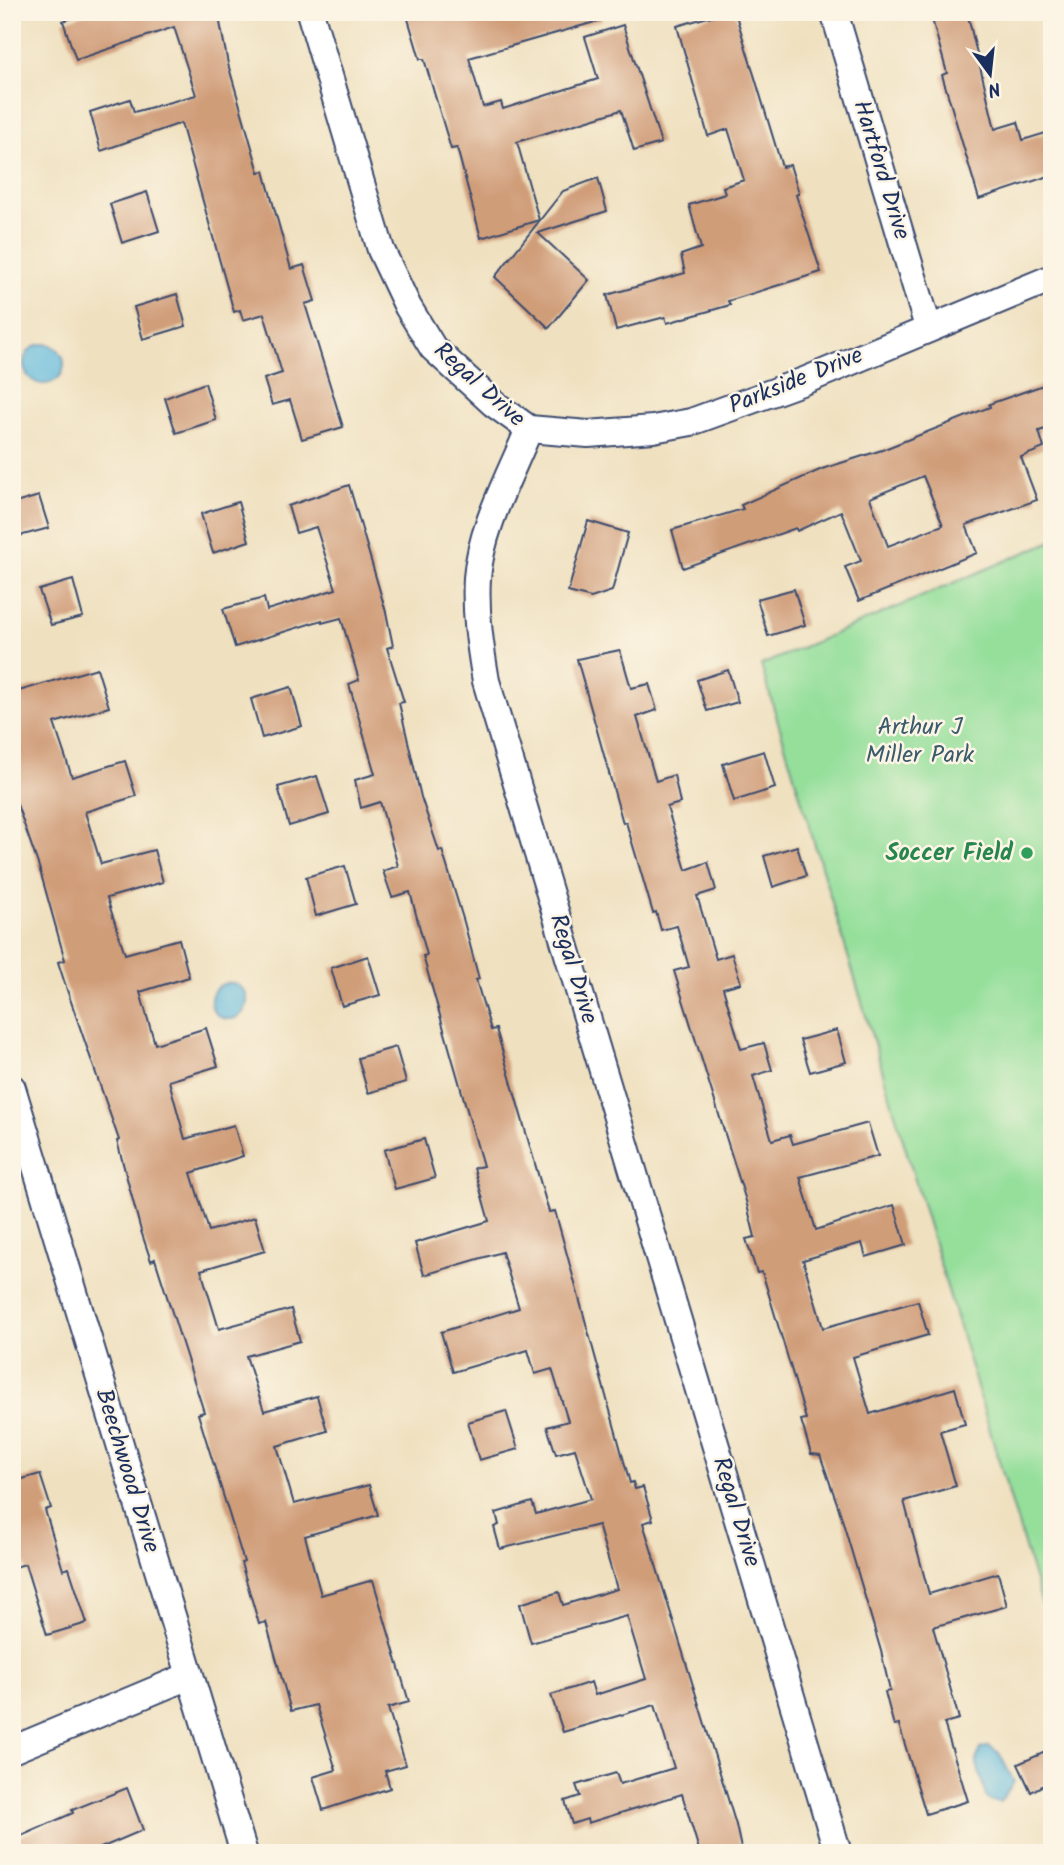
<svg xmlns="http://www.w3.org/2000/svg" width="1064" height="1865" font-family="Kalam,sans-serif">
  <rect width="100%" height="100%" fill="#fcf5e5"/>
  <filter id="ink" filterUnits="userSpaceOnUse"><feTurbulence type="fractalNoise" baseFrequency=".0143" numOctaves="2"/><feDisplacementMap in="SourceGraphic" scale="14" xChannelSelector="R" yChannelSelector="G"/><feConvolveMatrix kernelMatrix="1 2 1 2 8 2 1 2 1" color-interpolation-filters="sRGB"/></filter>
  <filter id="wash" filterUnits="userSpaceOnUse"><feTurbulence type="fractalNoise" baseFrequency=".00686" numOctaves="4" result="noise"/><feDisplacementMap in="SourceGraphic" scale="28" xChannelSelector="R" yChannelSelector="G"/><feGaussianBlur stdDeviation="1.57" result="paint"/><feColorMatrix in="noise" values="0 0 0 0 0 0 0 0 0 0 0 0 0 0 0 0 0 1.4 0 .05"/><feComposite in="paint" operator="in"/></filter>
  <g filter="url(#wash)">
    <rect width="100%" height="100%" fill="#efe0bf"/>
    <polygon fill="#95df9b" stroke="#58877c" stroke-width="2" points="1052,541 1052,1638 761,665"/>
    <g fill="#5db8db" stroke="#3c749c" stroke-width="2">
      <circle cx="44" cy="364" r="20"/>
      <circle cx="229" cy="1001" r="18"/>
      <polygon points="989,1746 999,1753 1014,1782 1000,1802 990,1801 986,1797 976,1760 981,1749"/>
    </g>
    <g id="blocks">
      <g fill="#d09d79" fill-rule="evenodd">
        <polygon points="92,12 218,12 228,64 259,172 264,171 291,269 304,265 315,301 305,304 343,427 302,439 290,400 272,405 264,379 282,373 264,314 243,320 240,310 234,312 181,123 101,151 90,112 130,99 134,112 196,95 174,27 76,60 63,21"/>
        <polygon points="406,12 600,12 602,20 469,58 483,107 501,102 503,109 598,79 585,37 623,25 661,143 634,151 621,110 517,142 539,220 481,238 457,148 451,149 424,59 420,59"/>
        <polygon points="725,12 735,12 782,167 790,165 799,193 796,195 821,272 728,301 730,305 667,323 665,317 616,330 607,295 685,273 681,255 701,248 689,205 725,194 723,187 744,180 728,129 708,136 677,26"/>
        <polygon points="930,12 967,12 995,129 1018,122 1023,140 1052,131 1052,175 979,199 942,75 947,73"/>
        <polygon points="598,178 607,211 538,233 589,280 549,328 495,277 563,191"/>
        <polygon points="147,192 159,231 122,243 110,204"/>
        <polygon points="177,294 186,326 143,339 134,307"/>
        <path d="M1052 382V427L1039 431 1044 448 1021 457 1037 500 966 525 977 553 859 601 845 567 861 561 841 511 797 531 796 528 683 568 672 530 743 509 741 505 822 469 882 450 990 407 989 404ZM923 476 943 525 888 546 870 498Z"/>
        <polygon points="205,383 216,420 176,433 165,398"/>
        <polygon points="349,485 386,612 393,646 387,648 404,702 399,703 421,797 439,851 442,850 464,922 479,979 476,980 491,1030 496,1029 549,1212 555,1211 630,1483 633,1482 635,1489 643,1487 653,1520 643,1523 736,1825 742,1853 700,1853 682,1794 588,1823 587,1819 572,1824 565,1801 580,1796 576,1785 616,1773 620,1784 674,1768 655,1705 563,1732 551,1695 591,1682 595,1695 646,1679 627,1616 531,1643 520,1604 559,1592 563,1605 617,1589 598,1525 500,1549 494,1527 499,1525 496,1513 532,1502 536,1514 591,1499 575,1449 556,1454 547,1427 568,1421 552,1369 535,1374 528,1350 453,1372 441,1332 519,1308 502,1252 424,1275 415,1243 489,1221 474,1168 483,1166 423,956 427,955 410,892 392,897 383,871 398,866 380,802 361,808 355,780 375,774 349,684 359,680 341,618 322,623 322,620 235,647 223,609 264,598 267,610 336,589 316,527 296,533 288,506"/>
        <polygon points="39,496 49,528 12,538 12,504"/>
        <polygon points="238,502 249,541 213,553 201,514"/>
        <polygon points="588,521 628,533 612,591 591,598 568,592"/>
        <polygon points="73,580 83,617 51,625 39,590"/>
        <polygon points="794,589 805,625 768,636 757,599"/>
        <polygon points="620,650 631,688 649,684 657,710 637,717 656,781 674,775 680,803 667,807 686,870 708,862 716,890 697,896 716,959 732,954 741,983 723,988 741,1049 764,1043 772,1070 753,1076 772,1140 790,1135 793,1144 868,1123 878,1156 800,1177 816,1230 894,1205 906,1245 866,1257 862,1243 803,1260 823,1328 918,1301 928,1335 853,1357 870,1414 955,1388 965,1424 940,1431 956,1486 904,1501 929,1594 998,1573 1007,1606 933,1627 959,1719 944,1723 968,1801 926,1814 899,1725 894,1726 885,1692 890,1691 881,1651 839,1509 820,1455 811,1454 801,1420 806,1419 790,1365 762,1272 757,1273 746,1239 755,1237 746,1201 674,971 689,967 677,926 661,930 656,912 653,913 626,822 623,823 577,659"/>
        <polygon points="97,668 109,707 54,723 72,777 125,761 136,796 85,812 101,864 154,850 163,882 107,898 125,954 179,939 189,977 140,992 155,1044 206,1028 218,1066 169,1081 185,1139 234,1125 243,1156 191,1173 209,1231 255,1217 265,1251 201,1270 219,1329 291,1309 300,1341 246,1356 264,1411 317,1396 327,1431 277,1446 294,1504 369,1485 378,1515 305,1536 321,1595 373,1580 409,1702 388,1708 406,1765 385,1771 390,1788 323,1810 313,1777 336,1770 316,1705 291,1711 266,1622 259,1624 241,1563 244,1562 198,1414 204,1412 155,1259 151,1261 141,1231 117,1141 119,1140 67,990 58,962 65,960 39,867 12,790 12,693"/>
        <polygon points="728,670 738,702 707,711 697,680"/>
        <polygon points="291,687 302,726 262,738 251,699"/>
        <polygon points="764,751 775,788 734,801 723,764"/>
        <polygon points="317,776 329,814 289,826 278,787"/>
        <polygon points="797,846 806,876 773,887 764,856"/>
        <polygon points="345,866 356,904 316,916 306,877"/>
        <polygon points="368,956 380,995 342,1006 331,968"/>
        <polygon points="837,1030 846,1062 810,1072 800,1040"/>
        <polygon points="396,1047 406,1082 368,1093 358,1058"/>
        <polygon points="424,1139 435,1178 395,1189 384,1150"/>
        <polygon points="506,1411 518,1449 479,1460 468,1422"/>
        <polygon points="40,1474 51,1508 45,1510 63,1570 69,1568 87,1623 47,1635 25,1564 12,1568 12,1482"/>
        <polygon points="1052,1749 1052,1780 1031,1792 1018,1764"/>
        <polygon points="127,1788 143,1830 89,1853 12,1853 12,1840 73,1813 72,1810"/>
      </g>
    </g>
  </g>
  <g filter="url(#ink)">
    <use href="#blocks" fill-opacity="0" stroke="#3b4a6d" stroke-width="2"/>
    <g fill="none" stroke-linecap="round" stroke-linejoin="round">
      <g stroke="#3b4a6d" stroke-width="30">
        <g id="street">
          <polyline points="310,12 381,250 408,307 433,348 493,403 529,429"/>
          <polyline points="834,12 928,327"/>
          <path d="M529 429C510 476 481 527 477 578 475 613 480 646 486 681L838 1853"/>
          <polyline points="529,429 588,434 653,429 691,422 804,381 1052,278"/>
          <polyline points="12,1088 244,1853"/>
          <polyline points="12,1750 189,1676"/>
        </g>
      </g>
      <use href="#street" stroke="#fff" stroke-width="26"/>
    </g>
  </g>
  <circle fill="#2e9e5b" stroke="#fcf5e5" stroke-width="2.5" cx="1027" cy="853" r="7"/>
  <g text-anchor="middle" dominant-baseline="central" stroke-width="5" stroke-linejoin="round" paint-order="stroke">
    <g font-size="24" fill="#1b2f5e" stroke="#fcf5e5">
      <text transform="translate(881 170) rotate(73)">Hartford Drive</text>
      <text transform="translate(796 381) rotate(-22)">Parkside Drive</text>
      <text transform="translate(479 385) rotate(42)">Regal Drive</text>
      <text transform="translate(573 969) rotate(73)">Regal Drive</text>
      <text transform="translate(127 1471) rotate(73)">Beechwood Drive</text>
      <text transform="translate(736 1512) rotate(73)">Regal Drive</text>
    </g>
    <g font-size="24" fill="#3a5b6d" stroke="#fcf5e5">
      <text x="920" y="727">Arthur J<tspan x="920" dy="28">Miller Park</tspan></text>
    </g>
    <g font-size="24" font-weight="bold" fill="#27864d" stroke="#fcf5e5" text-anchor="end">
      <text x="1013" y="853">Soccer Field</text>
    </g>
  </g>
  <rect width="1064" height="1865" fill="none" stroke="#fcf5e5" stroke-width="42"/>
  <g transform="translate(990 74) rotate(165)" stroke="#fcf5e5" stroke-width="5" paint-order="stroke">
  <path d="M0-5L12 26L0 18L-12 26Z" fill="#1b2f5e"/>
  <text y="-10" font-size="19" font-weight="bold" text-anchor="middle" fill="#1b2f5e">N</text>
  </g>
</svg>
